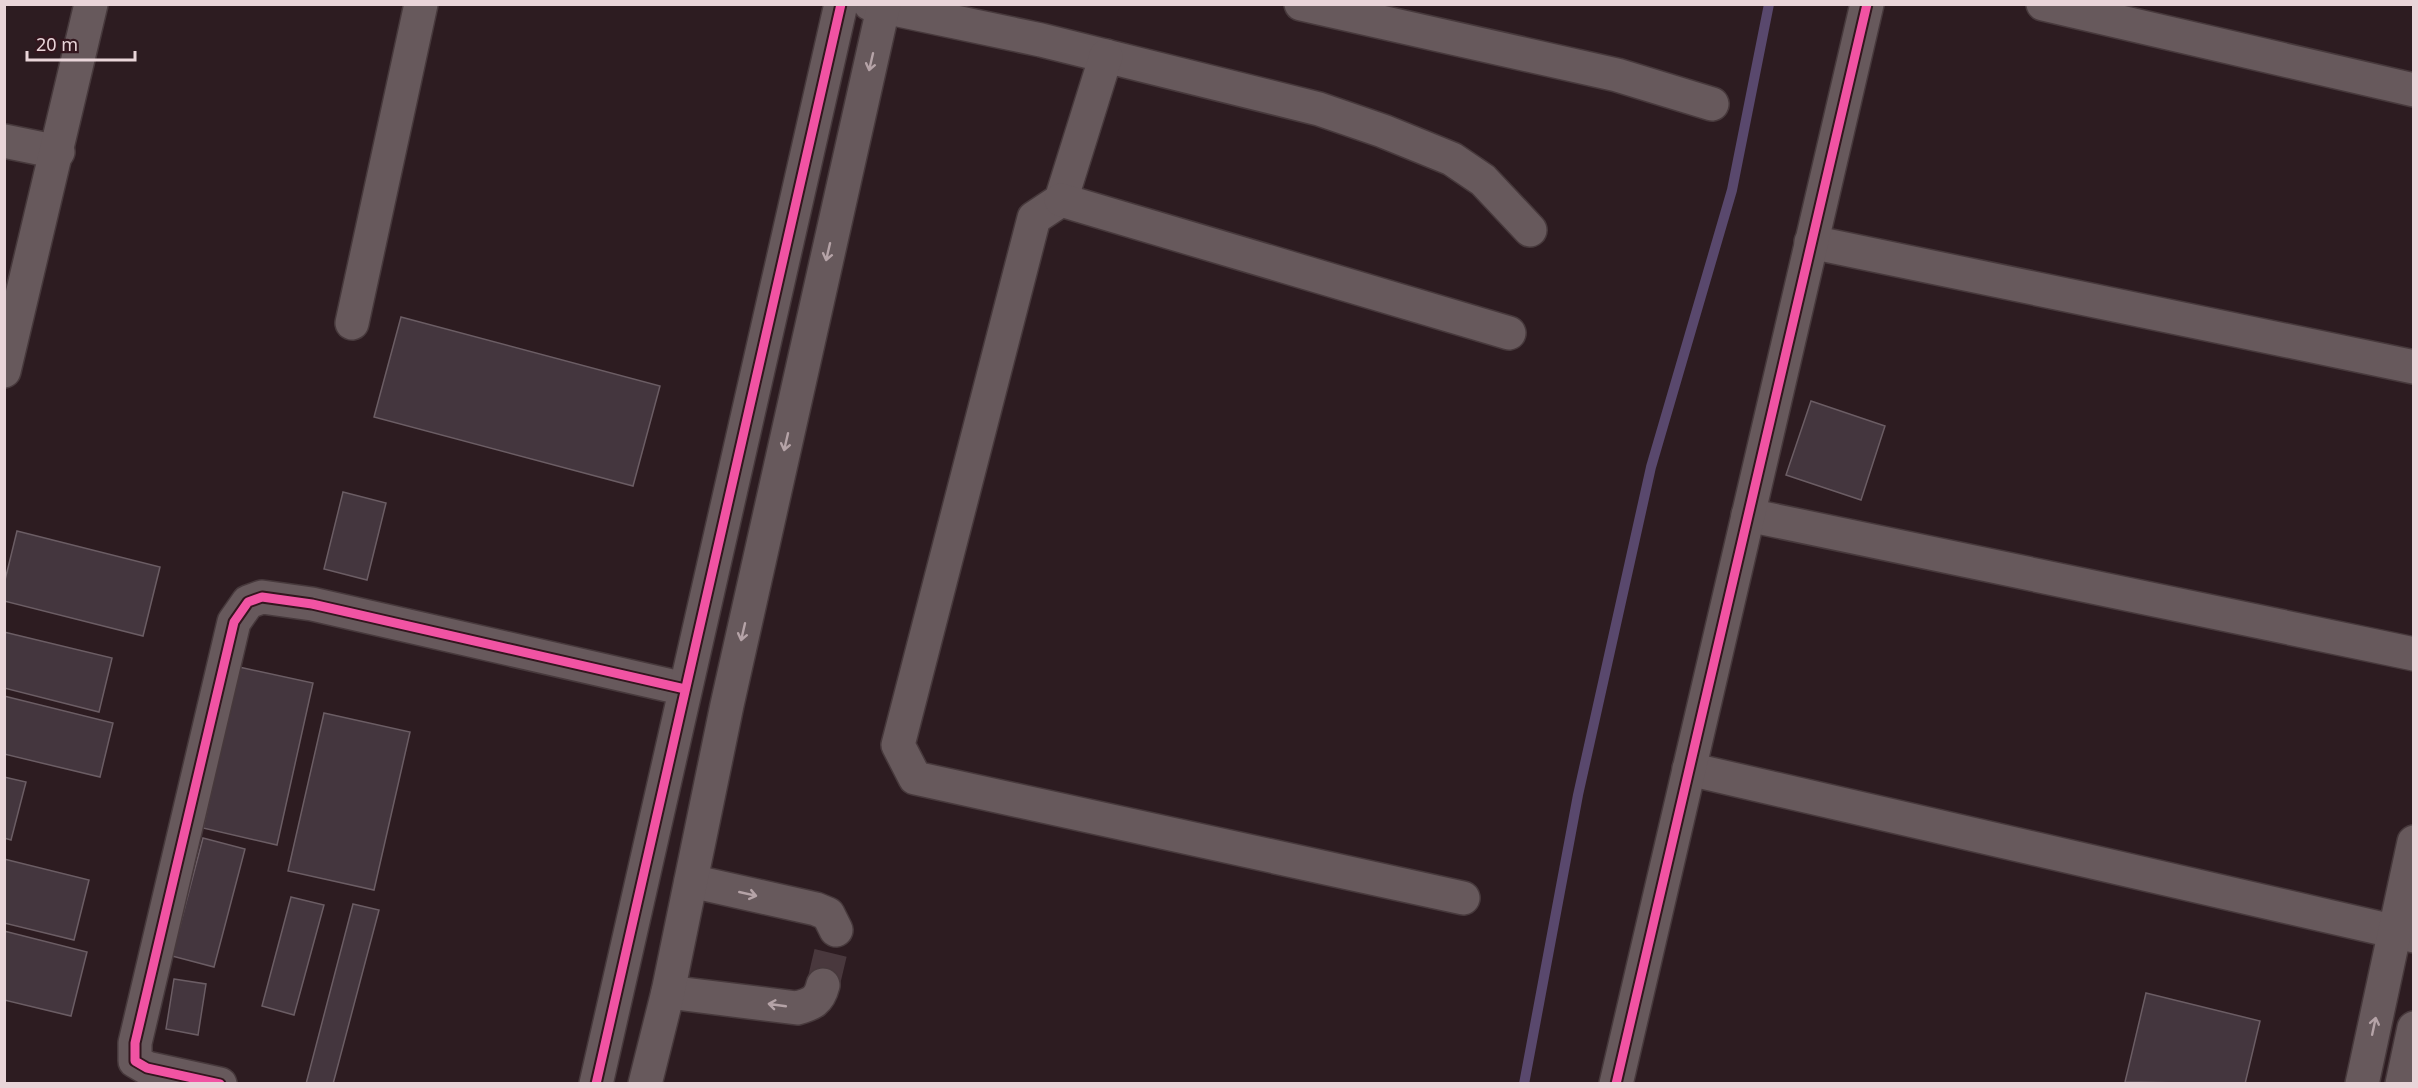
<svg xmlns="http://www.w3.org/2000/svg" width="2418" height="1088" font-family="'Noto Sans',sans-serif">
  <rect width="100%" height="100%" fill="#2d1c21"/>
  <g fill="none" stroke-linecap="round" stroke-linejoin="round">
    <polyline stroke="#59486d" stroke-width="10" points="1524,1084 1578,795 1651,467 1732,190 1769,4"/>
  </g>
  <g fill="#44363e" stroke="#6b5d64" stroke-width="1.5">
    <polygon points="401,317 660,386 633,486 374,417"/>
    <polygon points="1811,401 1885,426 1861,500 1786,475"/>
    <polygon points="343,492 386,503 367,580 324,569"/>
    <polygon points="17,531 160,567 143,636 4,601 4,584"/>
    <polygon points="4,632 112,658 99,712 4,688"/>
    <polygon points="239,667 313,683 277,845 203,828"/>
    <polygon points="4,696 113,723 100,777 4,754"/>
    <polygon points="324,713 410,732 374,890 288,871"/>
    <polygon points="4,777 26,782 11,840 4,838"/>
    <polygon points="203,838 245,849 214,967 172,956"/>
    <polygon points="4,859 89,880 74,940 4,923"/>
    <polygon points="291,897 324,905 294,1015 262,1006"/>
    <polygon points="353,904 379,910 333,1084 306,1084"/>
    <polygon points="4,931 87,952 71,1016 4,1000"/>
    <polygon points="174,979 206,984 198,1035 166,1029"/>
    <polygon points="2146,993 2260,1021 2245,1084 2125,1082"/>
  </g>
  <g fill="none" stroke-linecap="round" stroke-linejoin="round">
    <polyline stroke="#49383d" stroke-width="33" stroke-dasharray="33 16" stroke-linecap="butt" points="823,985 836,930"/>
    <g stroke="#47393c" stroke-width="36">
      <g id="minor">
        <polyline points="870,4 1041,40 1319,109 1383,131 1452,159 1483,180 1530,230"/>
        <polyline points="1301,4 1617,75 1712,104"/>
        <polyline points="2043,4 2414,90"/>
        <polyline points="1106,56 1061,200 1034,218 898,745 915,778 1463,898"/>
        <polyline points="4,141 58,152"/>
        <polyline points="1061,200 1509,333"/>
        <polyline points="1811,242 2414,367"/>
        <polyline points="352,323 421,4"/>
        <polyline points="4,371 91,4"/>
        <polyline points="1748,515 2414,654"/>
        <polyline points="1689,769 2414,936"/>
        <polyline points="691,881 816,909 828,914 836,930"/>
        <path d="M668 992 797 1008C812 1004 819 1001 823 985"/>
        <polyline points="220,1084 147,1068 135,1061 135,1043 234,622 248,602 262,597 312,604 685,689"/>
        <polyline points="596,1084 841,4"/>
        <polyline points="645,1084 668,992 727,705 884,4"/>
        <polyline points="1616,1084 1867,4"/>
        <polyline points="2362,1084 2414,842"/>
        <polyline points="2402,1084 2414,1028"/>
      </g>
    </g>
    <use href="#minor" stroke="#67595c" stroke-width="33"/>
    <g stroke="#33161e" stroke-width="13">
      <g id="cycleway">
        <polyline points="220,1084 147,1068 135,1061 135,1043 234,622 248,602 262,597 312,604 685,689"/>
        <polyline points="596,1084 841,4"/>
        <polyline points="1616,1084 1867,4"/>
      </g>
    </g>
    <use href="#cycleway" stroke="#f153a3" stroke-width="9"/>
  </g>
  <defs><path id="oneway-shaft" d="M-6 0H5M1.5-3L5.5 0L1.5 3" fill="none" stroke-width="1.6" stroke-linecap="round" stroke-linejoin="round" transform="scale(1.5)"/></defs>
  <g stroke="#b5a3a7">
    <use href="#oneway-shaft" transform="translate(871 62) rotate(103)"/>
    <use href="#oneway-shaft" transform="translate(828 252) rotate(103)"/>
    <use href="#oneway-shaft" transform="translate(786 442) rotate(103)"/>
    <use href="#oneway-shaft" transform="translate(743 632) rotate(103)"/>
    <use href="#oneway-shaft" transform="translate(748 894) rotate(13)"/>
    <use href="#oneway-shaft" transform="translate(777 1005) rotate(-172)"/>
    <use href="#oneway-shaft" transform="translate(2374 1026) rotate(-78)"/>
  </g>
  <rect width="2418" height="1088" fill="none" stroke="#e9d5d9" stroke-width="12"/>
  <path d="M27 51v9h108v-9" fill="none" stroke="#e9d5d9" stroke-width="3"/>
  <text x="36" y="51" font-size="18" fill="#e9d5d9" stroke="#33161e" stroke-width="4.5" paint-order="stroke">20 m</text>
</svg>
